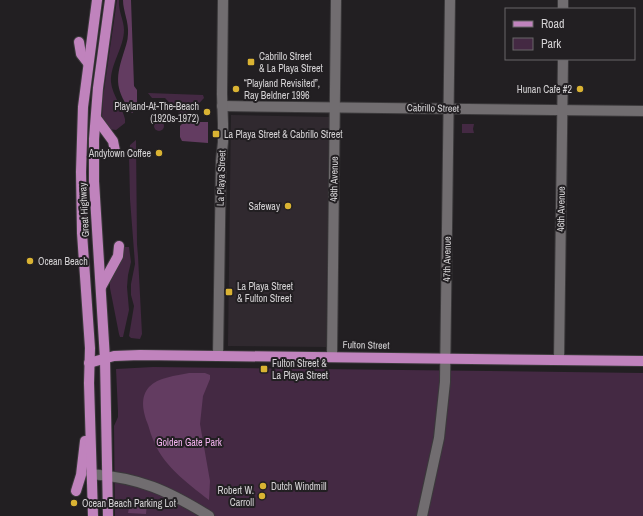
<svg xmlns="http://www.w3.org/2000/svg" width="643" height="516" font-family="'Archivo Narrow',sans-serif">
  <rect width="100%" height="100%" fill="#221f22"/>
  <polygon fill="#30292f" points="231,115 329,117 326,347 228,346"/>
  <g fill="#442943">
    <path d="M117 0H119C118 11 124 20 124 30 124 47 110 65 111 82 112 94 122 107 125 119V123L116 130 109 129 105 124 102 116 103 97Z"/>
    <polygon points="148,93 203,95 204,98 188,115 180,114 165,98 152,98"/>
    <circle cx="159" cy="126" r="5"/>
    <polygon points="462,124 474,124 473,129 474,133 462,133"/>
    <polygon points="136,140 137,244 138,256 142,334 140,339 131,338 129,336 134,306 131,295 131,284 135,264 130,199 129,155 130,145"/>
    <polygon points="122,247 129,247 131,262 128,275 127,287 129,310 123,337 120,337 119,334 110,288 110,280"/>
    <polygon points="153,367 643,373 643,516 115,516 114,426 118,417 118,412 116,369"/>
  </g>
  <g fill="#633c61">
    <path d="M123 0H131L134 86 137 90V109L132 113C116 91 115 80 123 55 125 48 128 41 128 34 129 22 123 11 123 0Z"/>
    <polygon points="184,122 208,122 208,143 182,141 180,137 180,126"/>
    <path d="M189 373H205L210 375V379L203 396 200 424 210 481 209 500C186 482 162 465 152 437 150 432 149 427 147 422 143 411 140 397 149 387 158 377 176 376 189 373Z"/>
    <polygon points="136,501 147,503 146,514 128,513 130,503"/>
  </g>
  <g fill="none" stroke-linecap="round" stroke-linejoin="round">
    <g stroke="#3b393b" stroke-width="12">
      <g id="minor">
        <polyline points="563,9 563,0"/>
        <polyline points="222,106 643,111"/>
        <polyline points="218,356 221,161 223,142 223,124 222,94 223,0"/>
        <polyline points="332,357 336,0"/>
        <polyline points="559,360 563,59"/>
        <path d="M91 474C140 478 167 490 209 516"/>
        <polyline points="422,516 439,438 445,382 450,0"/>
      </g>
    </g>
    <g stroke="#3b393b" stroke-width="12">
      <g id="major">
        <polyline points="79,42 81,54 88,63"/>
        <polyline points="96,118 113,141 115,151"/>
        <polyline points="101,287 118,256 119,246"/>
        <polyline points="89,363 114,356 140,355 643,361"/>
        <polyline points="76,491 81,475 85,441"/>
        <polyline points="93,516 89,383 90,348 82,233 81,172 83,107 97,0"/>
        <polyline points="108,516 105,359 94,181 94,139 98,88 110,0"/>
      </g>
    </g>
    <use href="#minor" stroke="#716d70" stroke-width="10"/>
    <use href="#major" stroke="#c083bd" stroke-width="10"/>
  </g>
  <g fill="#dab333" stroke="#221f22" stroke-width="1.5">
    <rect x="247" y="58" width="8" height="8" rx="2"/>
    <circle cx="236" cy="89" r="4"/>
    <circle cx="580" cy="89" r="4"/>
    <circle cx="207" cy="112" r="4"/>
    <rect x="212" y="130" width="8" height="8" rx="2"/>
    <circle cx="159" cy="153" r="4"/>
    <circle cx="288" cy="206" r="4"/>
    <circle cx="30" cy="261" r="4"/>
    <rect x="225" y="288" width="8" height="8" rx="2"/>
    <rect x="260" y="365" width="8" height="8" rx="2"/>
    <circle cx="263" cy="486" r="4"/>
    <circle cx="262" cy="496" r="4"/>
    <circle cx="74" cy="503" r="4"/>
  </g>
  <g text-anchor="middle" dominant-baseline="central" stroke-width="4" stroke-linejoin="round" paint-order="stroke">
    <g font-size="10" fill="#d4d2d4" stroke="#221f22" text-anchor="start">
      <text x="259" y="56">Cabrillo Street<tspan x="259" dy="12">&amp; La Playa Street</tspan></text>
      <text x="244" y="83">“Playland Revisited”,<tspan x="244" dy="12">Ray Beldner 1996</tspan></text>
      <text x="572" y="89" text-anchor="end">Hunan Cafe #2</text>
      <text x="199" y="106" text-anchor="end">Playland-At-The-Beach<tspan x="199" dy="12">(1920s-1972)</tspan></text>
      <text x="224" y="134">La Playa Street &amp; Cabrillo Street</text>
      <text x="151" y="153" text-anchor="end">Andytown Coffee</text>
      <text x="280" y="206" text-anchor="end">Safeway</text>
      <text x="38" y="261">Ocean Beach</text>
      <text x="237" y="286">La Playa Street<tspan x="237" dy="12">&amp; Fulton Street</tspan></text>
      <text x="272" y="363">Fulton Street &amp;<tspan x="272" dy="12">La Playa Street</tspan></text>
      <text x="271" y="486">Dutch Windmill</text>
      <text x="254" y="490" text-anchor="end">Robert W.<tspan x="254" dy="12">Carroll</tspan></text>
      <text x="82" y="503">Ocean Beach Parking Lot</text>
    </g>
    <g font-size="10" fill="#d4d2d4" stroke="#221f22">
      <text transform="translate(433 108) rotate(1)">Cabrillo Street</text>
      <text transform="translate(221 178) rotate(-88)">La Playa Street</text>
      <text transform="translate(334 179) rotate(-89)">48th Avenue</text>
      <text transform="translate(561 209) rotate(-89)">46th Avenue</text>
      <text transform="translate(84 210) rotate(-93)">Great Highway</text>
      <text transform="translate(447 259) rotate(-89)">47th Avenue</text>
      <text transform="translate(366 345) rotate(1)">Fulton Street</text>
    </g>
    <g font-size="10" fill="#f2b2ee" stroke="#221f22">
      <text x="189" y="442">Golden Gate Park</text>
    </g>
  </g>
  <rect x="505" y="8" width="130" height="52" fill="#221f22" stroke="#696769"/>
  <rect x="513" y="21" width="20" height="6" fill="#c083bd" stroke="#696769"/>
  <text x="541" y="28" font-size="12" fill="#d4d2d4">Road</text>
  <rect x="513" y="38" width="20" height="12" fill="#442943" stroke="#696769"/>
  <text x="541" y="48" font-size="12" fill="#d4d2d4">Park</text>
</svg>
